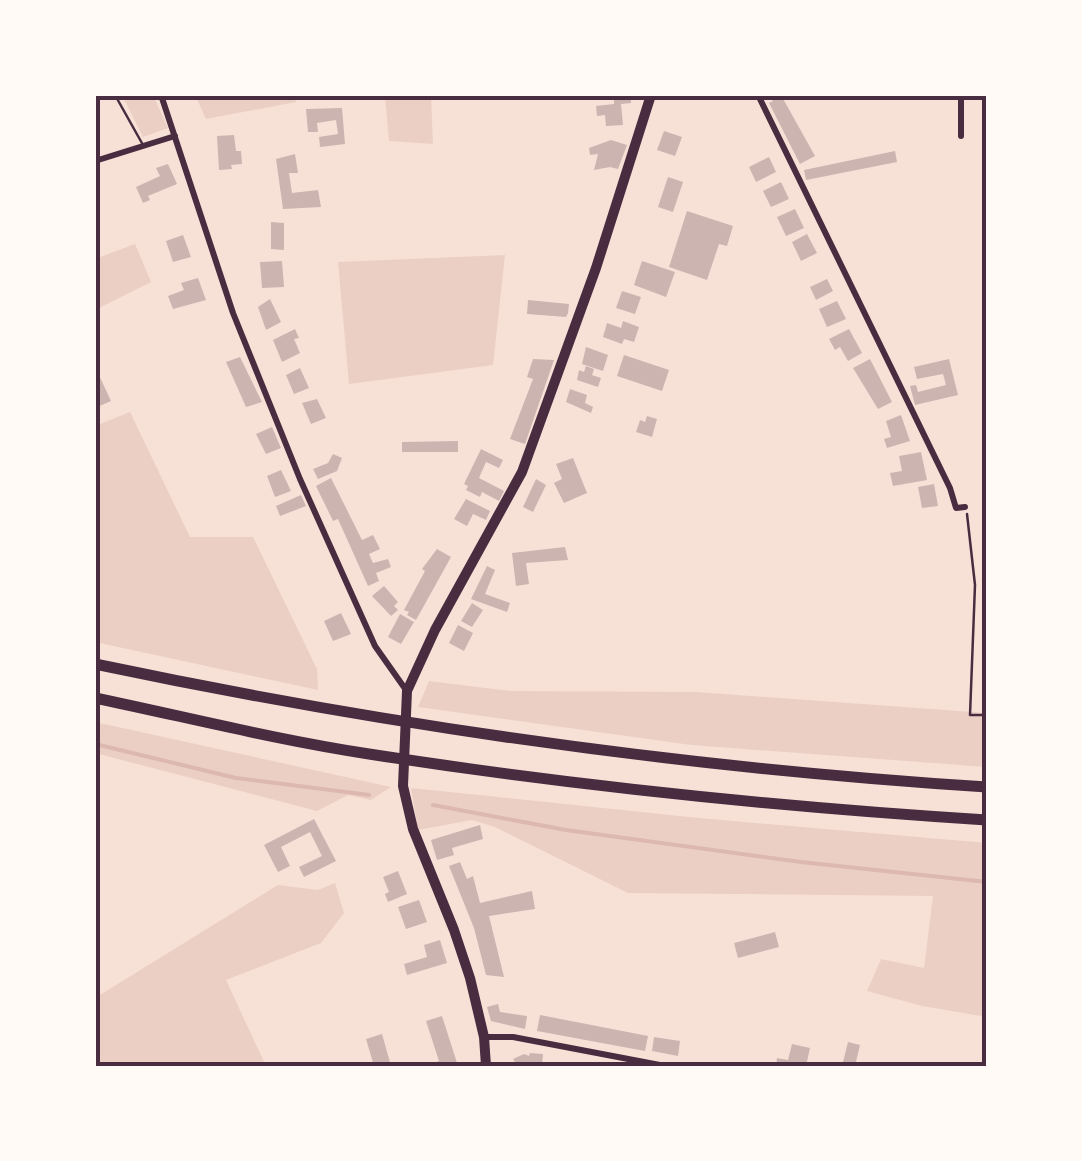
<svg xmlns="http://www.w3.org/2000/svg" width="1082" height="1161" font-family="'Varela Round',sans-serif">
  <rect width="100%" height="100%" fill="#f7e1d7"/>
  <g fill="#ebcfc5">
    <polygon points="122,95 153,95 168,128 143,137"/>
    <polygon points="195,95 294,95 296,102 206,119"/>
    <polygon points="385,95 431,95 433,144 389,141"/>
    <polygon points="135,244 151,282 95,310 95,259"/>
    <polygon points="505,255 493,365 349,384 338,262"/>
    <polygon points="130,412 190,537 253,537 317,669 318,690 95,642 95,426"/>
    <polygon points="429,681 510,691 696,692 987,713 987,767 691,745 418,707"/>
    <polygon points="95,722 391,787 371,800 348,795 317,811 95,753"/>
    <polygon points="411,788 699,818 987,843 987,1017 922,1006 867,991 881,959 924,968 933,896 628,893 495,827 472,820 418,830"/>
    <polygon points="335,883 344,913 321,943 226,980 266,1066 95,1066 95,998 278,885 318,890"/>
  </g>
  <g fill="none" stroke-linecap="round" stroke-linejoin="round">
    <g stroke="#dcb8b0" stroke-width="4">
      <polyline points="95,744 236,778 369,795"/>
      <polyline points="433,805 566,830 801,862 987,882"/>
    </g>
  </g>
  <g fill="#ccb4b1">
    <polygon points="614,95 631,95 631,103 621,104 623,125 606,126 605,115 597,116 596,106 614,104"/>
    <polygon points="770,95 781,95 815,156 800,164 769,103 773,101"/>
    <polygon points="342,108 345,144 320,147 319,137 338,134 336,120 317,123 318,132 308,132 306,109"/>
    <polygon points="664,131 682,137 675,156 657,150"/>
    <polygon points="234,135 236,151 241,151 242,164 231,165 232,169 219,170 217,136"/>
    <polygon points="611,140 627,145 618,169 610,167 594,170 598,154 590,155 589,148"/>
    <polygon points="895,151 897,162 806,180 804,170"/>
    <polygon points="295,154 298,173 289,173 292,193 318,190 321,207 283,209 276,159"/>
    <polygon points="769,157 776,172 756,182 749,167"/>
    <polygon points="168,164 177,184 148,196 150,200 143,203 136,187 160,176 156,168"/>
    <polygon points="668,177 683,182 673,212 658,207"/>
    <polygon points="781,182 789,199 771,207 763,191"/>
    <polygon points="795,209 804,228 786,236 777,217"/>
    <polygon points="687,211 733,226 727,246 719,244 707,280 669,267"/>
    <polygon points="271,222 284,223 284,250 271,249"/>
    <polygon points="807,234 817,253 801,261 792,242"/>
    <polygon points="183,235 191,257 173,262 166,241"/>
    <polygon points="282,261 284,287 262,288 260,262"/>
    <polygon points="642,261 675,272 666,297 634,285"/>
    <polygon points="198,278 206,300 173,309 168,296 184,290 181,283"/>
    <polygon points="827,279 833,291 816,300 810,287"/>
    <polygon points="622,291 641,297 635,314 616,308"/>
    <polygon points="270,299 281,322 266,330 258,307"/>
    <polygon points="528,300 569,304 568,313 566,317 527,314"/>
    <polygon points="837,301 846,319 827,327 819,309"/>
    <polygon points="623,321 639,327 634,342 624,339 622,344 603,337 607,323 621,328"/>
    <polygon points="295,329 299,338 294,339 300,353 282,362 273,340"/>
    <polygon points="849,329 862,353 848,361 840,347 835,350 829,339"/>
    <polygon points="586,347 608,355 603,371 582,364"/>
    <polygon points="624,355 669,370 662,391 617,376"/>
    <polygon points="240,357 262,402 246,407 226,362"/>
    <polygon points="533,359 554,360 525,444 510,439 533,379 527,377"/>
    <polygon points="870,359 892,402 878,409 853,368"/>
    <polygon points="949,359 958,395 915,405 910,386 916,385 918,392 946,385 943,374 917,379 914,367"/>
    <polygon points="586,366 594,369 592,375 601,378 598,387 577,380 579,370 584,372"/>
    <polygon points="300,368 309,388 294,394 286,375"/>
    <polygon points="98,373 111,401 95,408 95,374"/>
    <polygon points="570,389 587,395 585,403 593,407 591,413 566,402"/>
    <polygon points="317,399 326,418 311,424 302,403"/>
    <polygon points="901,415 910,441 887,448 884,439 891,437 886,421"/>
    <polygon points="647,416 657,419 652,437 636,432 640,420 645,422"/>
    <polygon points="272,427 281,448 266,454 256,434"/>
    <polygon points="458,441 458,452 402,452 402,442"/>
    <polygon points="481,449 503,460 499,468 486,462 479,478 504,491 499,501 482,492 480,497 466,490 468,486 464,484"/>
    <polygon points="921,452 927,480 893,486 890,473 902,471 899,456"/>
    <polygon points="333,454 342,458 337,471 318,479 313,469 328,463"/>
    <polygon points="573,458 587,493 564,503 554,483 562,479 556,464"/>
    <polygon points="281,470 291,491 275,497 267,476"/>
    <polygon points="331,478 362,540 373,535 380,549 369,554 373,563 388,559 391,567 376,573 379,581 368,586 338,519 333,521 316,486"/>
    <polygon points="536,479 546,485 533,512 523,507"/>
    <polygon points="934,484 938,506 922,508 918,487"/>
    <polygon points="301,495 306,506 280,516 276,506"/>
    <polygon points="466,499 490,511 486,520 473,514 467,526 454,519"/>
    <polygon points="565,547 568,560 526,563 529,584 516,586 512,553"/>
    <polygon points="437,549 451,557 416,620 407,615 409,612 404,610 425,571 422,569"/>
    <polygon points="487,566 495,570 485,594 510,603 507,612 471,599"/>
    <polygon points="384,586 398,602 394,606 398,610 391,616 372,596"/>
    <polygon points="472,603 483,610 472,627 461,621"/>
    <polygon points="341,613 351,634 333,641 324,621"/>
    <polygon points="400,614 414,622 401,644 388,637"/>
    <polygon points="458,625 473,633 464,651 449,643"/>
    <polygon points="314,819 336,861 304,877 299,867 322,856 310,832 281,847 290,866 278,872 264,845"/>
    <polygon points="480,825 483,839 452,848 454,855 437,860 431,840"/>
    <polygon points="460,862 467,879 473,876 480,903 532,891 535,909 489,916 504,977 486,975 474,928 449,866"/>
    <polygon points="398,871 407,894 388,902 385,894 389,892 383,877"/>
    <polygon points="419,900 427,922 406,929 398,907"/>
    <polygon points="775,932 779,947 738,958 734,943"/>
    <polygon points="440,940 447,963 407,975 404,964 427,957 424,945"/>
    <polygon points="498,1004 500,1012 527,1016 525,1029 491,1021 487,1007"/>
    <polygon points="540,1015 648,1036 645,1051 537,1031"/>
    <polygon points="442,1016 458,1066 426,1066 439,1061 426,1021"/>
    <polygon points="382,1034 391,1066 374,1066 366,1039"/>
    <polygon points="654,1037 680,1041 678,1056 652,1051"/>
    <polygon points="848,1042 860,1045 855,1066 842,1066"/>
    <polygon points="792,1044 810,1048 806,1066 776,1066 777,1058 788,1060"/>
    <polygon points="530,1053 543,1054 542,1065 517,1066 513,1059 524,1054 529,1056"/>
  </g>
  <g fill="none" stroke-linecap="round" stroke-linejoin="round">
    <polyline stroke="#4a2c40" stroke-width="2.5" points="967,514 975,585 970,715 987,715"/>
    <polyline stroke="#4a2c40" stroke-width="2.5" points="115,95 143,145"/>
    <g stroke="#4a2c40" stroke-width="6">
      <polyline points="161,95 233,313 300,479 375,646 406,690"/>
      <polyline points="758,95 950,488 956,508 965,507"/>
      <polyline points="961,95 961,136"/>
      <polyline points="95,161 175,136"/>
      <polyline points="484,1037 513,1037 665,1066"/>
    </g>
    <polyline stroke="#4a2c40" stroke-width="10" points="486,1066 484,1037 470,978 454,930 413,829 403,786 407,691 435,630 522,472 596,268 651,95"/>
    <g stroke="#4a2c40" stroke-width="11">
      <path d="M95 664C389 726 687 768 987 787"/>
      <path d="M95 698C186 717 277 740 369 754 574 786 780 807 987 820"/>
    </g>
  </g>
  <rect width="1082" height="1161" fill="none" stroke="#fffaf5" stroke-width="195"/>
  <rect x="98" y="98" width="886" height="966" fill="none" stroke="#4a2c40" stroke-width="4"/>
</svg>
